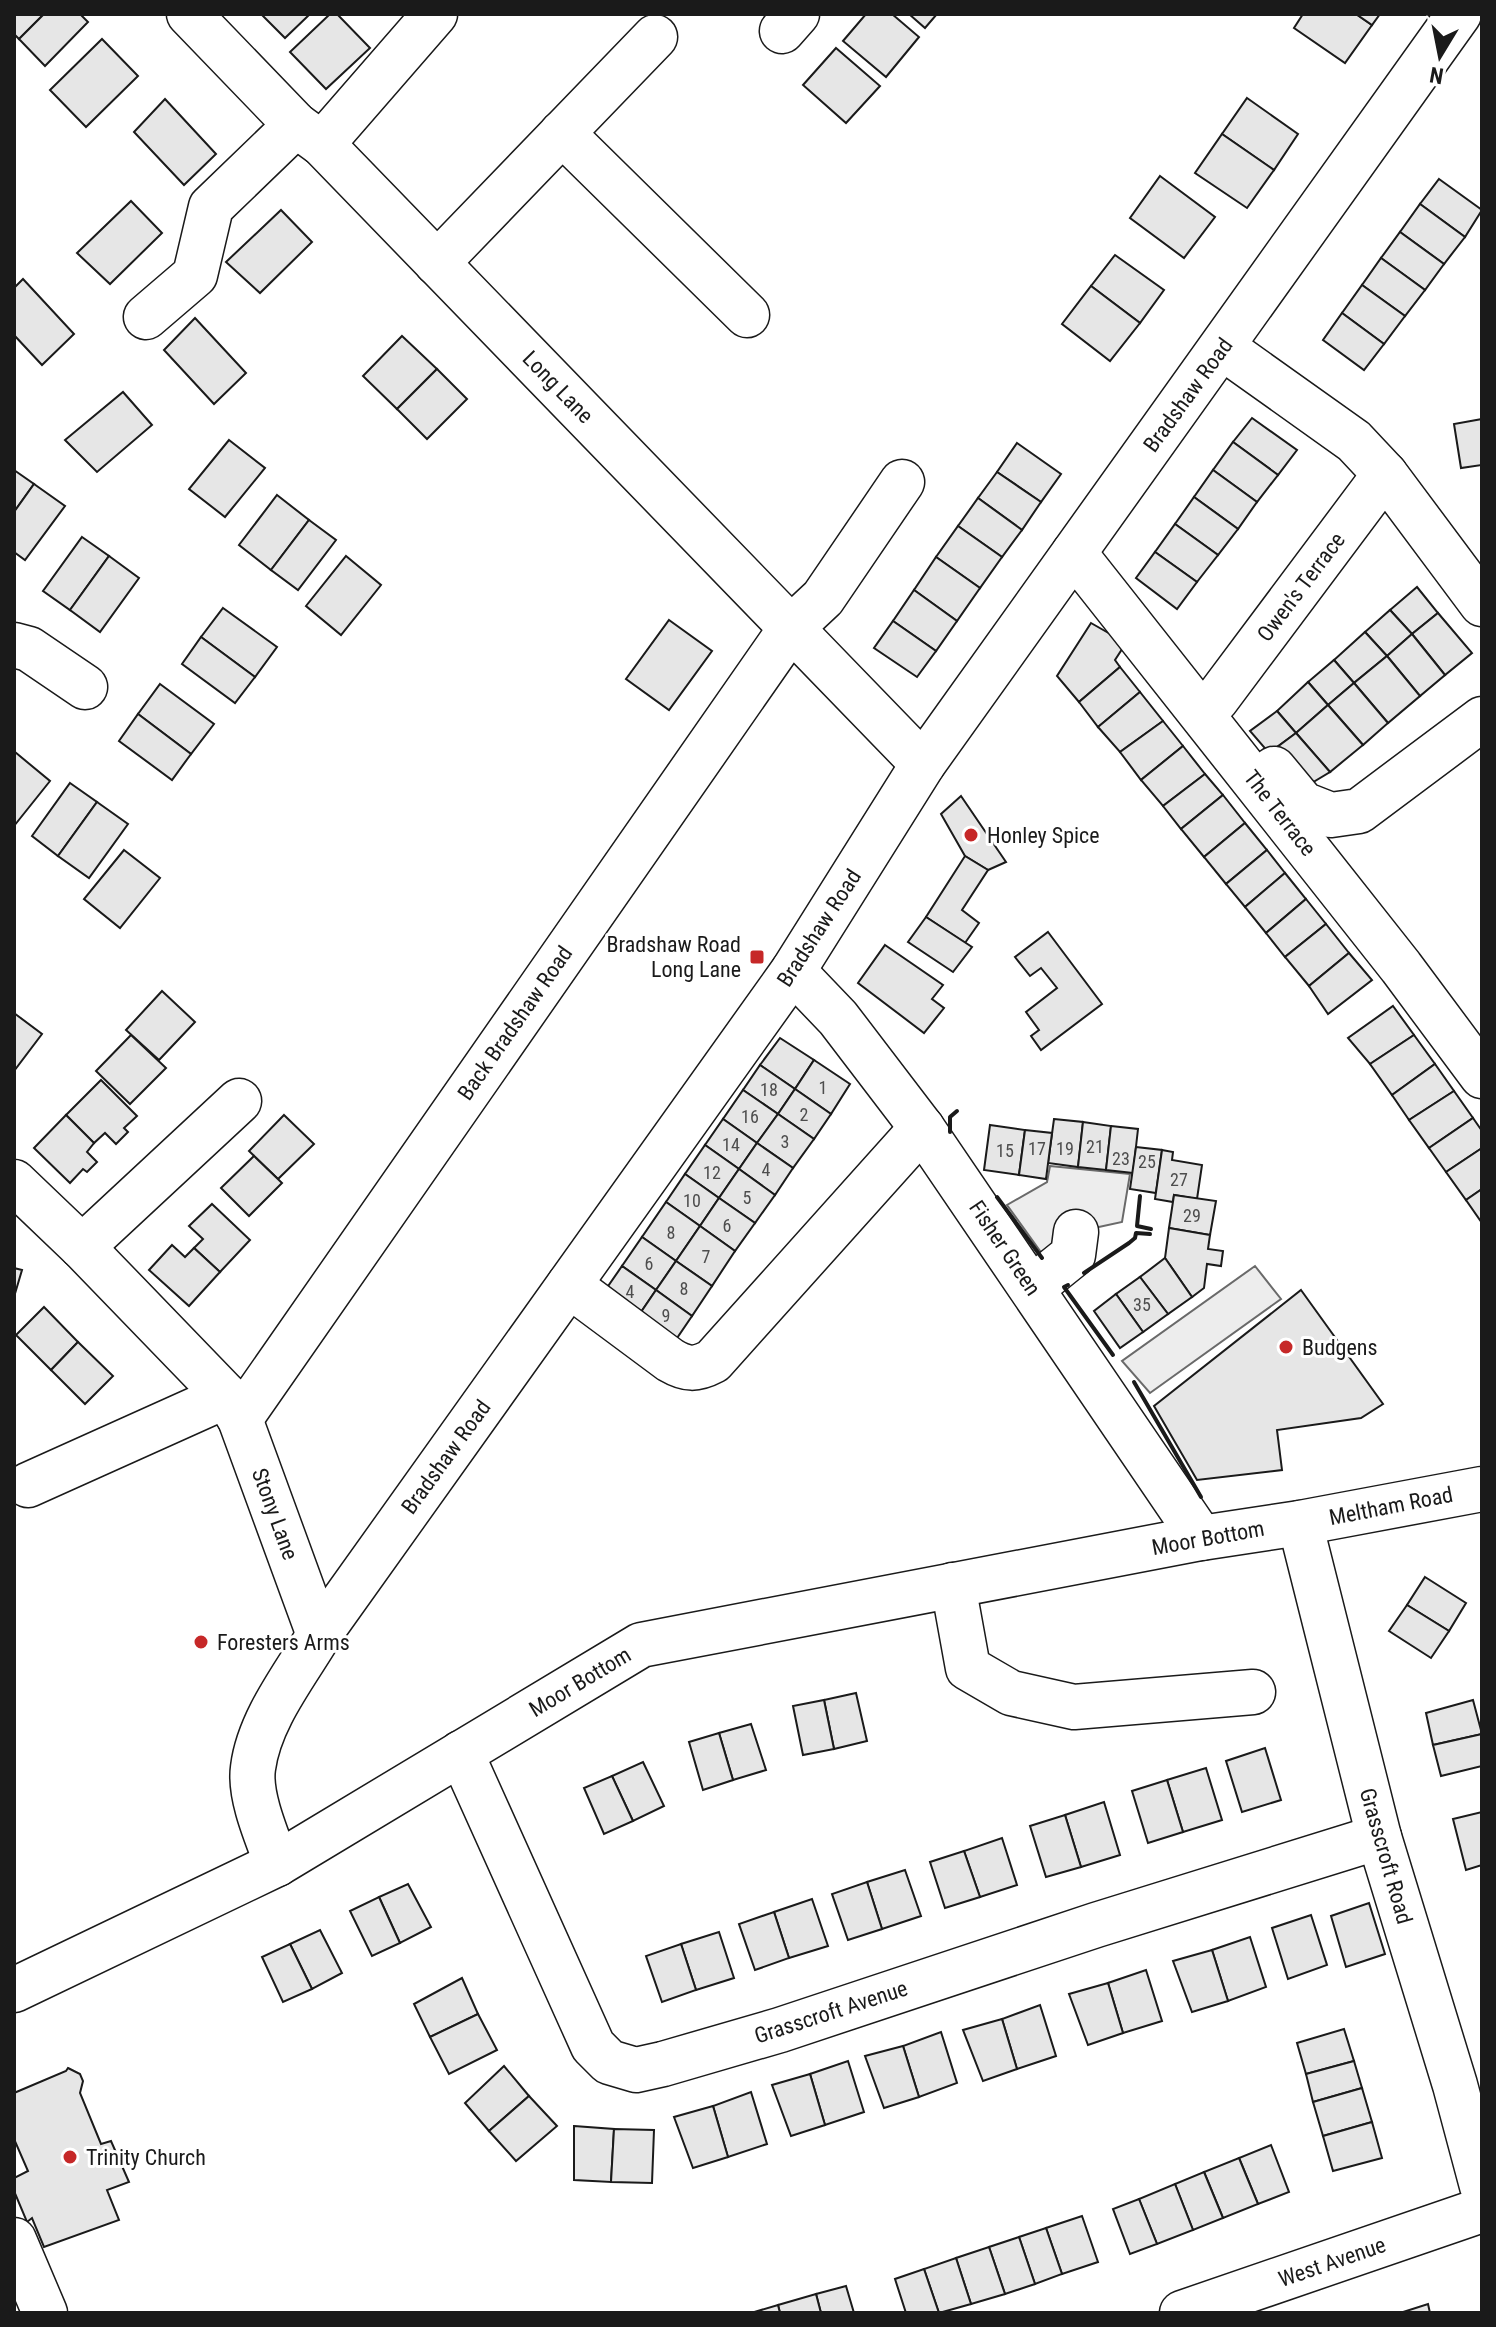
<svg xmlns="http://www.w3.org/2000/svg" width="1496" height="2327" font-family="'Roboto Condensed',sans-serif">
  <rect width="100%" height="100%" fill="#fff"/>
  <g fill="#ededed" stroke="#6a6a6a" stroke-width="2">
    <polygon points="1050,1166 1130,1174 1122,1222 1076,1232 1043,1255 1007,1205 1047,1182"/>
    <polygon points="1255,1266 1281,1299 1150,1393 1122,1361"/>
  </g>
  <g fill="#e6e6e6" stroke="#1a1a1a" stroke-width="2">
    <polygon points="14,14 44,14 19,39 14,34"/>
    <polygon points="44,14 80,14 88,22 45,66 19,39"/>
    <polygon points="261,14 310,14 285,38"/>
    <polygon points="330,14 337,14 370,48 326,89 290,52"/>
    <polygon points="866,14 892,14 919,37 886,77 843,41"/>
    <polygon points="909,14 937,14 925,28"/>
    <polygon points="1303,14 1356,14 1372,25 1345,63 1294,28"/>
    <polygon points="1356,14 1380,14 1372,25"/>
    <polygon points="102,39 138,76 86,127 50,90"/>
    <polygon points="836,48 880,86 846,123 803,85"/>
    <polygon points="1247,98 1298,134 1274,170 1222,134"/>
    <polygon points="165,99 216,154 184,185 134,132"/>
    <polygon points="1222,134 1274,170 1247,208 1195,173"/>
    <polygon points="1160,176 1215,217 1184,258 1130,218"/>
    <polygon points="1439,179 1482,210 1465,237 1420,204"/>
    <polygon points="131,201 162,233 110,284 77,253"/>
    <polygon points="1420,204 1465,237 1444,264 1400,232"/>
    <polygon points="281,210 312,242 260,293 226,262"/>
    <polygon points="1400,232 1444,264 1425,290 1381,258"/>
    <polygon points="1115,255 1164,290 1140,323 1091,286"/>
    <polygon points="1381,258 1425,290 1405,316 1362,285"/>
    <polygon points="23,279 74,334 42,365 14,335 14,288"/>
    <polygon points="1362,285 1405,316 1384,344 1342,313"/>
    <polygon points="1091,286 1140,323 1110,361 1062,324"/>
    <polygon points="1342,313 1384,344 1364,370 1323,340"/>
    <polygon points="195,318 246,373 214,404 164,350"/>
    <polygon points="402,336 437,369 397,409 363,376"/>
    <polygon points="437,369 467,399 427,439 397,409"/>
    <polygon points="123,392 152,425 97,472 65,440"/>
    <polygon points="1252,418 1297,450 1278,475 1233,442"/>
    <polygon points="1482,419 1482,465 1461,468 1454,424"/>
    <polygon points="229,440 265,468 225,517 189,489"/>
    <polygon points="1233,442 1278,475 1257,502 1213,470"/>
    <polygon points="1017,443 1061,474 1041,502 997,472"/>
    <polygon points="14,470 34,484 14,512"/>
    <polygon points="1213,470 1257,502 1238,529 1194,497"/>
    <polygon points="997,472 1041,502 1022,530 978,498"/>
    <polygon points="34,484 65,506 25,560 14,552 14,512"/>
    <polygon points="277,495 309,520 271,570 239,545"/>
    <polygon points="1194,497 1238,529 1218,555 1175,524"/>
    <polygon points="978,498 1022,530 1002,557 958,526"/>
    <polygon points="309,520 336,540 298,590 271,570"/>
    <polygon points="1175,524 1218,555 1197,582 1155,552"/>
    <polygon points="958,526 1002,557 980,588 936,557"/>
    <polygon points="82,537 109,556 70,610 43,591"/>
    <polygon points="1155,552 1197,582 1177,609 1136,578"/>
    <polygon points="109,556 139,578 100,632 70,610"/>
    <polygon points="346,556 381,585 341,635 306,606"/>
    <polygon points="936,557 980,588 957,621 914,590"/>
    <polygon points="1417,587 1438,613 1412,634 1390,610"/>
    <polygon points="914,590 957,621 936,651 893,621"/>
    <polygon points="223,608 277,647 255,677 201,637"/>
    <polygon points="1390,610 1412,634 1387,656 1365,632"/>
    <polygon points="1438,613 1472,653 1445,675 1412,634"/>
    <polygon points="669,620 712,651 669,710 626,679"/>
    <polygon points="893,621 936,651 917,677 874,648"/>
    <polygon points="1091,623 1126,643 1115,660 1120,667 1079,702 1057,676"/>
    <polygon points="1365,632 1387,656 1354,683 1334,660"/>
    <polygon points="1412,634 1445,675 1420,696 1387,656"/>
    <polygon points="201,637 255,677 235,703 182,664"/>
    <polygon points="1387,656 1420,696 1388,723 1354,683"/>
    <polygon points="1334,660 1354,683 1328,705 1308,682"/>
    <polygon points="1120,667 1140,692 1098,727 1079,702"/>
    <polygon points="1308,682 1328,705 1296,733 1277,711"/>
    <polygon points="1354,683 1388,723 1363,745 1328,705"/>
    <polygon points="160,684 214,724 191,754 138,714"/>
    <polygon points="1140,692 1163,721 1120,752 1098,727"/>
    <polygon points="1328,705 1363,745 1330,772 1296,733"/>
    <polygon points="1277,711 1296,733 1269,753 1250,731"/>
    <polygon points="138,714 191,754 172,780 119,741"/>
    <polygon points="1163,721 1183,746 1141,780 1120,752"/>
    <polygon points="1296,733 1330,772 1300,790 1269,753"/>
    <polygon points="1183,746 1205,774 1163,806 1141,780"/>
    <polygon points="15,752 50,781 14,826 14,753"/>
    <polygon points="1205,774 1223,795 1181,829 1163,806"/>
    <polygon points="70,783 97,802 58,856 32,836"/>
    <polygon points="1223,795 1245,823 1204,857 1181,829"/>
    <polygon points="961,796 1006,862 988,870 965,856 941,814"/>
    <polygon points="97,802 128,824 89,878 58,856"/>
    <polygon points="1245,823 1267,850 1226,884 1204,857"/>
    <polygon points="124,850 160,878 120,928 84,899"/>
    <polygon points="1267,850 1285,873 1245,907 1226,884"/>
    <polygon points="965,856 988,870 962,910 979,923 965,943 926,917"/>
    <polygon points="1285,873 1306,899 1266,933 1245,907"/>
    <polygon points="1306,899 1326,924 1285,957 1266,933"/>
    <polygon points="926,917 972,947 953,972 908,942"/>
    <polygon points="1326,924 1349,953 1309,986 1285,957"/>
    <polygon points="1048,932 1102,1004 1041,1050 1031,1036 1039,1030 1026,1012 1057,988 1041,968 1030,976 1015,957"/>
    <polygon points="885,945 943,985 932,999 944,1008 924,1033 858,983"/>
    <polygon points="1349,953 1372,980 1328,1014 1309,986"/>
    <polygon points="162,991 195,1022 159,1060 126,1030"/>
    <polygon points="1393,1006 1414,1035 1370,1064 1348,1038"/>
    <polygon points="14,1013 42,1034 14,1071"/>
    <polygon points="131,1035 166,1068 130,1104 96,1071"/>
    <polygon points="1414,1035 1435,1064 1392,1095 1370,1064"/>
    <polygon points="780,1038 814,1060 795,1089 760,1065"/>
    <polygon points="814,1060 850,1084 831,1114 795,1089"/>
    <polygon points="1435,1064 1454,1091 1409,1120 1392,1095"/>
    <polygon points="760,1065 795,1089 778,1114 743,1090"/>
    <polygon points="101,1080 137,1116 124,1128 128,1132 116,1144 105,1133 94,1143 66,1115"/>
    <polygon points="795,1089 831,1114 814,1139 778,1114"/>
    <polygon points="743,1090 778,1114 757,1143 723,1119"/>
    <polygon points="1454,1091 1473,1118 1429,1148 1409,1120"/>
    <polygon points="778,1114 814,1139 793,1168 757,1143"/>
    <polygon points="66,1115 94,1143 87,1152 97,1162 87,1172 83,1169 70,1183 34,1148"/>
    <polygon points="284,1115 314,1144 278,1179 249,1151"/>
    <polygon points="1473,1118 1482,1131 1482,1148 1446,1172 1429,1148"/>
    <polygon points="723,1119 757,1143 739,1169 705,1145"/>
    <polygon points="1054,1119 1083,1122 1078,1167 1048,1163"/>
    <polygon points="1083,1122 1111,1126 1106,1170 1078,1167"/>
    <polygon points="990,1125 1025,1130 1019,1175 984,1170"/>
    <polygon points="1111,1126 1138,1129 1133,1173 1106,1170"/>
    <polygon points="1025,1130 1052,1133 1046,1179 1019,1175"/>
    <polygon points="757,1143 793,1168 775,1195 739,1169"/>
    <polygon points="705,1145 739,1169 719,1198 685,1174"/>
    <polygon points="1136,1147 1162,1150 1156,1193 1130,1189"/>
    <polygon points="1482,1148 1482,1189 1466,1200 1446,1172"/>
    <polygon points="1162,1150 1173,1152 1172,1160 1202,1165 1197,1199 1174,1195 1173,1202 1155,1199"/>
    <polygon points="254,1156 282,1183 249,1216 221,1188"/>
    <polygon points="739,1169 775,1195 755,1223 719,1198"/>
    <polygon points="685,1174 719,1198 700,1226 666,1202"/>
    <polygon points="1482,1189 1482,1223 1466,1200"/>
    <polygon points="1174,1195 1216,1201 1210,1235 1169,1228"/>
    <polygon points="719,1198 755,1223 735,1251 700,1226"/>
    <polygon points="666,1202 700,1226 676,1261 642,1237"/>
    <polygon points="212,1204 250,1240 220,1272 194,1248 203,1239 189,1226"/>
    <polygon points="700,1226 735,1251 712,1286 676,1261"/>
    <polygon points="1169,1228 1210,1235 1208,1249 1223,1251 1221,1266 1207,1264 1204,1288 1192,1297 1165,1258"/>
    <polygon points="642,1237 676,1261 656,1290 622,1266"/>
    <polygon points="172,1245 185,1257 194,1248 220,1272 189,1306 149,1270"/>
    <polygon points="1165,1258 1192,1297 1168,1314 1140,1277"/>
    <polygon points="676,1261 712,1286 692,1316 656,1290"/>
    <polygon points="622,1266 656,1290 639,1315 604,1292"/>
    <polygon points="14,1268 22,1270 14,1297"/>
    <polygon points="1140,1277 1168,1314 1143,1332 1116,1294"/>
    <polygon points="656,1290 692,1316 675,1341 639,1315"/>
    <polygon points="1301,1290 1383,1404 1361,1418 1277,1430 1282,1470 1197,1480 1154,1406"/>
    <polygon points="1116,1294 1143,1332 1120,1348 1094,1311"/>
    <polygon points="44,1307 78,1342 51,1370 16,1335"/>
    <polygon points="78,1342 113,1376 85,1404 51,1370"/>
    <polygon points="1425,1577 1466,1603 1449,1631 1407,1605"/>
    <polygon points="1407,1605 1449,1631 1431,1658 1389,1631"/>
    <polygon points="856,1693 867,1741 834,1749 824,1700"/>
    <polygon points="824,1700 834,1749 803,1755 793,1706"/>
    <polygon points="1473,1700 1482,1734 1433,1745 1426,1713"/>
    <polygon points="751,1724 766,1770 733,1780 719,1733"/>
    <polygon points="719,1733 733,1780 703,1790 689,1742"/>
    <polygon points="1482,1734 1482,1766 1441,1776 1433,1745"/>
    <polygon points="1265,1748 1281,1800 1242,1812 1226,1761"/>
    <polygon points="643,1762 664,1806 633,1821 612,1776"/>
    <polygon points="1206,1768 1222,1820 1183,1832 1167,1780"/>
    <polygon points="612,1776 633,1821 604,1834 584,1788"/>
    <polygon points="1167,1780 1183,1832 1148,1843 1132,1791"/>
    <polygon points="1104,1802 1120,1855 1081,1867 1065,1815"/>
    <polygon points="1482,1812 1482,1865 1466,1870 1453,1819"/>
    <polygon points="1065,1815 1081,1867 1046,1877 1030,1826"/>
    <polygon points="1002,1838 1017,1885 980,1897 964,1851"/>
    <polygon points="964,1851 980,1897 945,1908 930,1862"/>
    <polygon points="905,1870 921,1916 882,1929 867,1882"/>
    <polygon points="867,1882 882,1929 848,1940 832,1894"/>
    <polygon points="408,1884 431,1927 400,1943 379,1897"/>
    <polygon points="379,1897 400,1943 372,1956 350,1911"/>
    <polygon points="812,1899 828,1946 789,1958 774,1912"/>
    <polygon points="1369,1903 1385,1954 1346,1967 1331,1916"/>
    <polygon points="774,1912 789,1958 755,1970 739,1924"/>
    <polygon points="1311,1915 1327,1965 1288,1979 1272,1928"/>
    <polygon points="320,1930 342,1973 312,1989 290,1944"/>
    <polygon points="719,1932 734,1978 696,1990 681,1944"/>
    <polygon points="1250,1937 1266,1987 1228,2001 1212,1950"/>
    <polygon points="290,1944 312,1989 283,2002 262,1957"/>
    <polygon points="681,1944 696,1990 662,2002 646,1956"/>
    <polygon points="1212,1950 1228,2001 1192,2012 1173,1961"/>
    <polygon points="1146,1970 1162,2021 1123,2033 1108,1983"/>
    <polygon points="462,1978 478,2014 430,2037 414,2004"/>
    <polygon points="1108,1983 1123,2033 1088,2045 1069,1994"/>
    <polygon points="1040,2005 1056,2056 1017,2069 1002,2019"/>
    <polygon points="478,2014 497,2050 449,2074 430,2037"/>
    <polygon points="1002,2019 1017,2069 983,2081 963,2030"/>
    <polygon points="1344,2029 1354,2061 1306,2074 1297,2043"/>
    <polygon points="941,2032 957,2083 919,2097 903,2046"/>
    <polygon points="903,2046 919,2097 884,2108 865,2056"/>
    <polygon points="848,2061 864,2112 825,2125 810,2074"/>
    <polygon points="1354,2061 1362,2088 1313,2102 1306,2074"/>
    <polygon points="504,2066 529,2096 489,2131 465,2103"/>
    <polygon points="68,2068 80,2074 83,2081 80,2093 101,2144 111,2141 129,2182 107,2190 119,2220 44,2247 32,2218 27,2222 14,2191 14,2178 28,2171 14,2139 14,2093 66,2071"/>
    <polygon points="810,2074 825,2125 791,2136 772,2085"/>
    <polygon points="1362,2088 1372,2122 1323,2136 1313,2102"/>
    <polygon points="751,2092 767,2144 728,2157 713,2106"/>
    <polygon points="529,2096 557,2126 516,2161 489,2131"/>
    <polygon points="713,2106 728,2157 693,2168 674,2117"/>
    <polygon points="1372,2122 1382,2158 1333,2171 1323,2136"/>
    <polygon points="574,2126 614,2129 611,2182 574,2180"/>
    <polygon points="614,2129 654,2130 652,2183 611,2182"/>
    <polygon points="1271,2145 1289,2192 1258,2204 1239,2158"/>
    <polygon points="1239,2158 1258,2204 1223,2218 1204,2172"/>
    <polygon points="1204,2172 1223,2218 1193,2230 1175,2184"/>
    <polygon points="1175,2184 1193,2230 1157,2244 1139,2199"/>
    <polygon points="1139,2199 1157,2244 1130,2254 1113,2209"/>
    <polygon points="1082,2216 1098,2262 1062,2274 1046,2228"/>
    <polygon points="1046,2228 1062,2274 1035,2284 1019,2237"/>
    <polygon points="1019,2237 1035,2284 1005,2294 989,2247"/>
    <polygon points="989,2247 1005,2294 971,2304 956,2258"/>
    <polygon points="956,2258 971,2304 939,2313 924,2269"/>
    <polygon points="924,2269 939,2313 906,2313 895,2279"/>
    <polygon points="846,2286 854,2313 821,2313 816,2294"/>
    <polygon points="816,2294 821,2313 780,2313 778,2305"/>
    <polygon points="1428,2304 1430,2313 1400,2313"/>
    <polygon points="778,2305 780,2313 751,2313"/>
  </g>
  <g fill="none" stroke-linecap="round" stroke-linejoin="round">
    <g stroke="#1a1a1a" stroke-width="47">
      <g id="minor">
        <polyline points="189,14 296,125 322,144 923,764"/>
        <polyline points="782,31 797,14"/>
        <polyline points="562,133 747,315"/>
        <polyline points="322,144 435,14"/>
        <polyline points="437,263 655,37"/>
        <polyline points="146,317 195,275 211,207 296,125"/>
        <polyline points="1222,347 1354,441 1385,474 1482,604"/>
        <polyline points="1074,553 1401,967 1482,1076"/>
        <polyline points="14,645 29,649 85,687"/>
        <polyline points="1216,700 1385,474"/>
        <polyline points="1274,769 1303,804 1331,815 1359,811 1482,719"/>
        <polyline points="793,971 838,1018 922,1128 1201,1538"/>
        <polyline points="14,1182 82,1247 226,1396 240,1419 319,1635"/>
        <polyline points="82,1247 239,1101"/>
        <path d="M569 1285 670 1360C687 1370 696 1370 713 1361L922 1128"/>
        <polyline points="1032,1288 1073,1255 1076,1232"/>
        <polyline points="240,1419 791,628 823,598 902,482"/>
        <polyline points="28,1485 226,1396"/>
        <polyline points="1300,1523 1379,1837 1455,2085 1482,2186"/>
        <polyline points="953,1585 968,1668 1011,1693 1074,1707 1253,1692"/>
        <polyline points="461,1753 593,2046 609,2062 636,2070 663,2064 780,2030 1096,1925 1379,1837"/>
        <path d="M277 1864C267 1837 249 1796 253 1768 259 1720 295 1675 319 1635L793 971 923 764 1459 14"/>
        <polyline points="14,1990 277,1864 641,1645 1201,1538 1300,1523 1482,1489"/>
        <polyline points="14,2240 45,2313"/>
        <polyline points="1182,2313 1482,2210"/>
      </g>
    </g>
    <use href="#minor" stroke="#fff" stroke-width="44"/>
    <g stroke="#1a1a1a" stroke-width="4">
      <polyline points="950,1132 950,1117 957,1111"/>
      <polyline points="1140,1196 1137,1226 1151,1229"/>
      <polyline points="997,1197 1042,1258"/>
      <polyline points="1084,1273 1129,1243 1135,1238 1136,1233 1150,1234"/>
      <polyline points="1068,1285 1064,1287 1113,1355"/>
      <polyline points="1134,1382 1201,1497"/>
    </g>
  </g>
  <g fill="#c62828" stroke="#fff" stroke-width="3">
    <circle cx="971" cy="835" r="8"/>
    <rect x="749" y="949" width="16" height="16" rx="4"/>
    <circle cx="1286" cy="1347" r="8"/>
    <circle cx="201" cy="1642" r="8"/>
    <circle cx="70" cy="2157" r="8"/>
  </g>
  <g text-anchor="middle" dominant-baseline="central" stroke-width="6" stroke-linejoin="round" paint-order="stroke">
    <g font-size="18" fill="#4d4d4d">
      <text x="823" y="1087">1</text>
      <text x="769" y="1089">18</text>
      <text x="804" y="1114">2</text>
      <text x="750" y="1116">16</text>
      <text x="785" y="1141">3</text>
      <text x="731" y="1144">14</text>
      <text x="1095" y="1146">21</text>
      <text x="1037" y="1148">17</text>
      <text x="1065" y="1148">19</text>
      <text x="1005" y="1150">15</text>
      <text x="1121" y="1158">23</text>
      <text x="1147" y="1161">25</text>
      <text x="766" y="1169">4</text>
      <text x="712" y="1172">12</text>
      <text x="1179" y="1179">27</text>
      <text x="747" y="1197">5</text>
      <text x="692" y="1200">10</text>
      <text x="1192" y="1215">29</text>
      <text x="727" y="1225">6</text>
      <text x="671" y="1232">8</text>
      <text x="706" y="1256">7</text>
      <text x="649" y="1263">6</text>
      <text x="684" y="1288">8</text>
      <text x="630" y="1291">4</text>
      <text x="1142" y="1304">35</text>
      <text x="666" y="1315">9</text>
    </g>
    <g font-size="22" fill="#1a1a1a" stroke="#fff">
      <text transform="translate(558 387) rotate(46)">Long Lane</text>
      <text transform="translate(1188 395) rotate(-54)">Bradshaw Road</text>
      <text transform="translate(1301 587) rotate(-53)">Owen's Terrace</text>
      <text transform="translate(1280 813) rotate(52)">The Terrace</text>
      <text transform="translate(819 928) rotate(-57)">Bradshaw Road</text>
      <text transform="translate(515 1023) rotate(-55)">Back Bradshaw Road</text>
      <text transform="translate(1005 1248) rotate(56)">Fisher Green</text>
      <text transform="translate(446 1457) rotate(-54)">Bradshaw Road</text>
      <text transform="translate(1391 1506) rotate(-11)">Meltham Road</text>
      <text transform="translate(275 1514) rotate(70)">Stony Lane</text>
      <text transform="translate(1208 1538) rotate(-10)">Moor Bottom</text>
      <text transform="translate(580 1682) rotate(-31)">Moor Bottom</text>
      <text transform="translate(1386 1856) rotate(74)">Grasscroft Road</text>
      <text transform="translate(831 2012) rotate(-18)">Grasscroft Avenue</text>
      <text transform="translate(1332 2262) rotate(-19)">West Avenue</text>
    </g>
    <g font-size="22" fill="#1a1a1a" stroke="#fff" text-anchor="start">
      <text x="987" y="835">Honley Spice</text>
      <text x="741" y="944" text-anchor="end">Bradshaw Road<tspan x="741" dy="25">Long Lane</tspan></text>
      <text x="1302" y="1347">Budgens</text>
      <text x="217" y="1642">Foresters Arms</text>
      <text x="86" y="2157">Trinity Church</text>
    </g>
  </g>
  <rect width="1496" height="2327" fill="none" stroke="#1a1a1a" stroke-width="32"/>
  <g transform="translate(1440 56) rotate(190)" stroke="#ffffff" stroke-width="6" paint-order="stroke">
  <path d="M0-6L14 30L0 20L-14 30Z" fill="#1a1a1a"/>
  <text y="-12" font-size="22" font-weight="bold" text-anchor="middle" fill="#1a1a1a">N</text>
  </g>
</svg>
